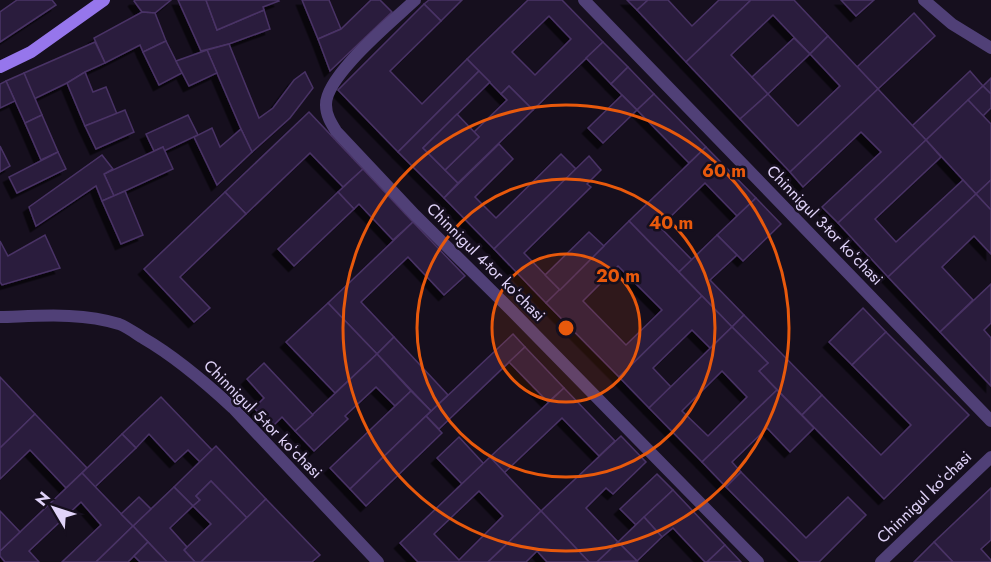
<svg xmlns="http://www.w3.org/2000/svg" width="991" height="562" font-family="Jost,sans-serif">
  <defs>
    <filter id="shadow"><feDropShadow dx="-5.5" dy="5.5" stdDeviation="0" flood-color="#0009"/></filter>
  </defs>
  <rect width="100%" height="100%" fill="#160f1e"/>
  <g fill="#2c1e3d" stroke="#493366" stroke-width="1.5" fill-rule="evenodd" filter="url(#shadow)">
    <polygon points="17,0 52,0 56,5 0,42 0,12"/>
    <polygon points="135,0 171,0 155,13 142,12 134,1"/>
    <polygon points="178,0 206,0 217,30 264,10 270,29 229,44 201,51"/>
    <polygon points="206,0 278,0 279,1 263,7 264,10 217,30"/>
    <polygon points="302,0 329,0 341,29 318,39"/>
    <polygon points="371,0 380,0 392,12 330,71 318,39 341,29"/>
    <polygon points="429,0 462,0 441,21 424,4"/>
    <path d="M528 0H562L603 42 533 110 509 86 501 94 467 59ZM549 16 571 39 535 75 512 52Z"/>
    <polygon points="627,0 648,0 637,10"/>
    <polygon points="648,0 668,0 692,26 719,0 751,0 686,62 637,10"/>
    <polygon points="751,0 794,0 828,36 810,54 773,15 731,55 768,94 740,119 686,62"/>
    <polygon points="841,0 874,0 856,16"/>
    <polygon points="424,4 441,21 390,71 422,104 467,59 479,71 398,152 338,90"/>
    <polygon points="142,12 155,13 166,41 143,52 140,45 105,63 94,38"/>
    <polygon points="914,13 935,36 878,89 857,67"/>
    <polygon points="828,36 878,89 790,172 740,119 768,94 798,126 840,86 810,54"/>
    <polygon points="794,38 810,54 768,94 752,77"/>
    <polygon points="166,41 182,73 159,85 143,52"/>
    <polygon points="95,42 105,63 85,72 67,83 34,99 24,73"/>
    <polygon points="603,42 628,67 611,84 586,58"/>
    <polygon points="229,44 259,118 273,108 294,80 305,72 313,88 290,118 252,152 241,129 207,50"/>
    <polygon points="207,50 217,73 189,86 176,61"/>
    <polygon points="628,67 654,94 637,110 611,84"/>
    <polygon points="479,71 490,82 423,148 458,183 444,198 398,152"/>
    <polygon points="970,71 983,86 926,140 912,126"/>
    <polygon points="85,72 93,92 106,87 117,114 85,126 67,83"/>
    <polygon points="24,73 42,115 25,123 6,81"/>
    <polygon points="991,78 991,94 983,86"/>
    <polygon points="6,81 15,101 0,108 0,84"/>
    <polygon points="509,86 533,110 458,183 445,170 479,137 474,132 507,100 501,94"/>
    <polygon points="983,86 991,94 991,108 983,116 968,100"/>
    <polygon points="878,89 926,140 838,223 822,207 881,152 861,132 803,187 790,172"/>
    <polygon points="654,94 706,147 689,163 637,110"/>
    <polygon points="622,95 637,110 603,143 588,128"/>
    <polygon points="968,100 991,124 991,180 976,194 926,140"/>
    <polygon points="125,110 134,132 96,149 85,126"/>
    <polygon points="309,112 363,169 343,187 310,153 246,214 225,192"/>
    <polygon points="457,114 479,137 445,170 423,148"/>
    <polygon points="42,115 58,152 41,160 25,123"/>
    <polygon points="188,115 198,135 164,151 163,147 154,151 146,134"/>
    <polygon points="212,128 220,147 241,129 252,152 217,185 194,137"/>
    <polygon points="926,140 941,157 875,219 896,242 963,180 976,194 888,277 838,223"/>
    <polygon points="499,144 513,159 475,197 496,218 561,154 576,169 494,249 444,198"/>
    <polygon points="0,146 10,166 0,172"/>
    <polygon points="163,147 173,169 114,196 104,174"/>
    <polygon points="706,147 756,198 737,216 705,183 660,227 692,260 679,272 629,221"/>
    <polygon points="58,152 66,169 17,193 9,177"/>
    <polygon points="102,155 113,169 104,174 114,196 102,201 96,186 36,226 29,207"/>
    <polygon points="589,156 601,170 587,184 591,187 524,253 560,290 546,303 494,249"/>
    <polygon points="363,169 413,222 393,240 359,204 354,209 338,192"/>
    <polygon points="991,180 991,210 976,194"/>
    <polygon points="125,191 143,235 121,244 102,201"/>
    <polygon points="225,192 246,214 180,277 210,308 194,322 144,269"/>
    <polygon points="338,192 354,209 294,266 278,249"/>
    <polygon points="976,194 991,210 991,254 974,236 942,267 973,300 940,332 888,277"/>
    <polygon points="756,198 781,224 743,261 717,235"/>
    <path d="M629 221 702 296 619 377 546 303ZM618 266 662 310 626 345 583 301Z"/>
    <polygon points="413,222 465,276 444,295 408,257 361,302 394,337 377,354 328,303"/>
    <polygon points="589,232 604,246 560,290 545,275"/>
    <polygon points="45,235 60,268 2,285 0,282 0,241 8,256"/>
    <polygon points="717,235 737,255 710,280 744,315 732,327 679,272"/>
    <polygon points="991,284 991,323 984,330 991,338 991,386 940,332"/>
    <polygon points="702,296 732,327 710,348 692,330 653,368 671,387 649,408 619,377"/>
    <polygon points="328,303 377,354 335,393 286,342"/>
    <polygon points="863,308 886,332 852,365 829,342"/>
    <polygon points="744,315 822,395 802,415 759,371 768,363 732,327"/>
    <path d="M732 327 768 363 759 371 777 390 702 462 649 408ZM722 371 747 397 708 436 682 411Z"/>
    <polygon points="886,332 969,415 884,499 802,415 822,395 881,455 911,425 852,365"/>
    <polygon points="513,334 525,347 439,429 426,416"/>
    <polygon points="394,337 448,395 431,411 377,354"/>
    <polygon points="525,347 564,388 548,402 509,362"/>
    <polygon points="377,354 411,391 395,406 376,387 345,416 348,419 314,451 295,431"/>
    <polygon points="264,363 313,415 295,431 282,417 272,427 254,408 264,398 247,379"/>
    <polygon points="0,377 35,414 0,448"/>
    <polygon points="564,388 615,441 599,456 562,418 504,473 490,457"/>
    <polygon points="777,390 814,428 790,452 767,428 732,462 741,472 726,487 702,462"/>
    <polygon points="411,391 431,411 350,489 330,468"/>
    <polygon points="161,397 212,450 200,462 188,450 175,462 149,434 136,448 122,434"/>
    <polygon points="35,414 87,468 66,488 30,450 0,479 0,448"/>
    <polygon points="426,416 442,433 366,506 350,489"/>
    <polygon points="122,434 136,448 95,487 82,473"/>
    <polygon points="621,436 646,462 613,494 606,488 586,508 618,542 597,562 589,562 541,511"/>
    <polygon points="459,437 484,464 462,484 437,458"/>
    <polygon points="216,446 266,499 247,518 211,481 196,496 200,500 193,506 174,487"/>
    <path d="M490 457 541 511 488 562H418L400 543ZM479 491 503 516 459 560 434 534Z"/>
    <polygon points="741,472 806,538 848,497 866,515 819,562 800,562 726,487"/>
    <polygon points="82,473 133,526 96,562 62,562 101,525 81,502 29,551 39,562 5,562 0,556 0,551"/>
    <polygon points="657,474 673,490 636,525 620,509"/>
    <polygon points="211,481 247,518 201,562 195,562 184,550 211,524 193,506 200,500 196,496"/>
    <polygon points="174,487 193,506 170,528 187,547 184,550 195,562 167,562 133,526"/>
    <polygon points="991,488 991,540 981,549 991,560 991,562 953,562 934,542"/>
    <polygon points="673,490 725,545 707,562 705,562 673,528 662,537 644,517"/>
    <polygon points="139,497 151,509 133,526 121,514"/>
    <polygon points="266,499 320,555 312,562 201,562"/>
    <polygon points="0,511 20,532 0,551"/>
    <polygon points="541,511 589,562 547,562 537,551 526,562 488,562"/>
    <polygon points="644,517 662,537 637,561 618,542"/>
    <polygon points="133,526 148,542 128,562 96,562"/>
    <polygon points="148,542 167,562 140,562 134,556"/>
    <polygon points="618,542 637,561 597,562"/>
    <polygon points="934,542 953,562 914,562"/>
    <polygon points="725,545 741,562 707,562"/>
  </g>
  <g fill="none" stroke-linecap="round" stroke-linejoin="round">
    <g stroke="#504077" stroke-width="12">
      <path d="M415 0C394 20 325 76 326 105 326 115 331 123 336 131L415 215 511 310 758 562"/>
      <polyline points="584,0 991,421"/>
      <polyline points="924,0 952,24 991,48"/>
      <path d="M0 317C39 316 81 312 119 324 127 327 135 333 143 338 176 357 205 382 233 408L378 562"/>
      <polyline points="881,562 991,457"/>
    </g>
    <polyline stroke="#9676ec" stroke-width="12" points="0,67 31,52 104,0"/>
  </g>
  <circle cx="566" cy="328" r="74" fill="#e8590c" fill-opacity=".12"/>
  <g fill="none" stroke="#e8590c" stroke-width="3">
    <circle cx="566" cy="328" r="74"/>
    <circle cx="566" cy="328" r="149"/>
    <circle cx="566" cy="328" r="223"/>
  </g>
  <g text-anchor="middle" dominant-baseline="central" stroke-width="5" stroke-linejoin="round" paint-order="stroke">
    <g font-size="16" fill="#e0d3f9" stroke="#160f1e">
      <text transform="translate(825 225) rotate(46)">Chinnigul 3-tor koʻchasi</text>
      <text transform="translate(486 262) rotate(45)">Chinnigul 4-tor koʻchasi</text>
      <text transform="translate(263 419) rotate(45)">Chinnigul 5-tor koʻchasi</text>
      <text transform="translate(924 497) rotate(-44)">Chinnigul koʻchasi</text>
    </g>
  </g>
  <circle cx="566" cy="328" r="9" fill="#e8590c" stroke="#160f1e" stroke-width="3"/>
  <g font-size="18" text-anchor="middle" font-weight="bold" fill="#e8590c" stroke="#160f1e" stroke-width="5" stroke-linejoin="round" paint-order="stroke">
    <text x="724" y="177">60 m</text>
    <text x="671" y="229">40 m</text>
    <text x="618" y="282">20 m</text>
  </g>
  <g transform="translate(54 508) rotate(309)" stroke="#160f1e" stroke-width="4.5" paint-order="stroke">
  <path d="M0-4.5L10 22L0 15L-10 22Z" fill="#e0d3f9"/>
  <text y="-9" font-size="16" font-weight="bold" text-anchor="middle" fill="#e0d3f9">N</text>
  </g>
</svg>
